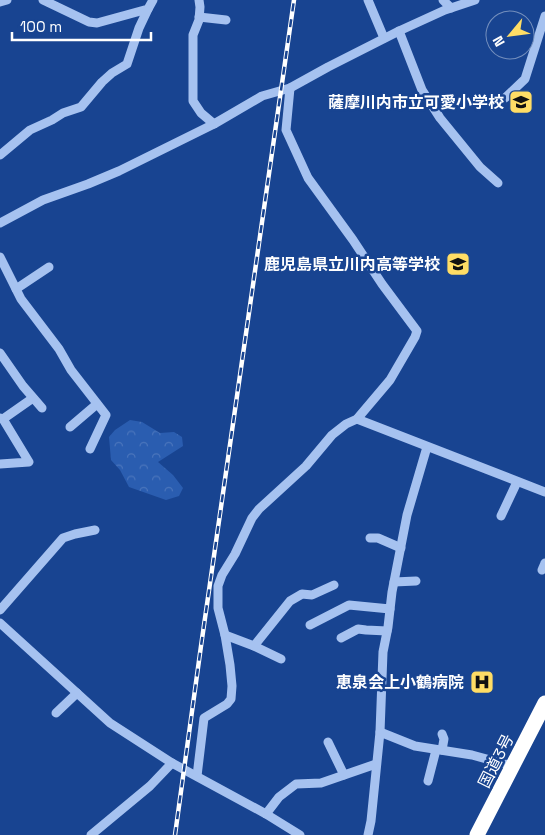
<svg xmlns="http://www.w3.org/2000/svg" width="545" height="835" font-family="'Space Grotesk','Noto Sans JP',sans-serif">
  <defs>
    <pattern id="forest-crowns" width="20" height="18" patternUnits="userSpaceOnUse" patternTransform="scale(1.25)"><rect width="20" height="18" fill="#2a5db0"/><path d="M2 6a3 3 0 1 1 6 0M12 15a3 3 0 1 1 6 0" fill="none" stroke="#4a75bc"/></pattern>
  </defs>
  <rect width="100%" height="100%" fill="#184491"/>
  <polygon fill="url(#forest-crowns)" points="130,420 142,422 160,433 174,432 182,437 183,446 158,462 173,475 183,488 179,496 166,500 129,487 120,470 111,460 109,437 115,430"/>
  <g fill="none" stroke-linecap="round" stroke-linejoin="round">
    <g stroke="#a6c2f0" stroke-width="9">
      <polyline points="43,0 89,22 97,23 148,9 153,0"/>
      <polyline points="199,0 200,7 199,20 193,35 193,101 201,113 214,124"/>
      <polyline points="368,0 384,38"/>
      <polyline points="443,0 451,8"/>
      <polyline points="0,2 7,0"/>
      <polyline points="199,17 226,20"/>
      <polyline points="399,31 422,90 440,118 480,167 498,183"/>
      <polyline points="505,98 525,79 545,16"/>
      <polyline points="0,155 30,130 52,120 63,113 81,107 102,82 112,73 127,64 139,28 148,9"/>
      <polyline points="0,223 43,200 88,184 119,171 214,124 262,96 290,88 328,67 399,31 445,10 475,0"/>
      <polyline points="0,257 21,299 59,349 71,370 106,415 90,449"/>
      <polyline points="16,289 49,267"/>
      <polyline points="0,353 23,386 42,408"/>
      <polyline points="0,418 3,419 29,462 0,464"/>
      <polyline points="3,419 33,398"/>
      <polyline points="357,419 545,492"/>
      <polyline points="70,427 97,404"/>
      <polyline points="501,516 517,482"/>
      <polyline points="370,538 378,538 401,548"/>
      <polyline points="542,570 545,563"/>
      <polyline points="394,582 416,581"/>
      <polyline points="0,610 63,538 75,534 95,530"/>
      <polyline points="0,623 110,723 172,763 266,814 300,835"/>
      <polyline points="310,625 349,605 390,609"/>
      <polyline points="225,635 254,646 281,659"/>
      <polyline points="341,638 358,629 366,630 387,631"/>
      <polyline points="254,646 290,601 302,594 312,595 334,585"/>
      <polyline points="56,713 77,693"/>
      <polyline points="380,732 383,652 388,627 392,592 407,515 427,447"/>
      <polyline points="442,734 444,739 442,750"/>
      <polyline points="328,742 344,775"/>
      <polyline points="197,776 204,718 227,704 231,699 232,686 230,665 225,635 218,608 218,586 222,575 235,554 252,518 259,509 306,466 332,435 346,424 357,419 390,380 415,337 417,331 382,284 353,240 308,178 286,130 290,88"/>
      <polyline points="428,781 436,750"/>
      <polyline points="266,814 279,797 296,784 321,783 376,764"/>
      <polyline points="91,835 150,786 172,763"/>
      <polyline points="368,835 371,821 380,732 415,746 472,755 512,766"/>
    </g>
    <polyline stroke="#fff" stroke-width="15" points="477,835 545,703"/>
    <g stroke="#fff" stroke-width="4.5">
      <polyline id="rail" points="175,835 201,646 294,0"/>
    </g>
    <use href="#rail" stroke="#184491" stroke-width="2.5" stroke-dasharray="8" stroke-linecap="butt"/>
  </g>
  <defs>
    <g id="school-square" transform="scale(1.25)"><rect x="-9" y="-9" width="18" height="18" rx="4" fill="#ffdd65" stroke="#184491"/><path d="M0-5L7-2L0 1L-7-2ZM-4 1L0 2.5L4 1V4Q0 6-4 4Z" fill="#111"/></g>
    <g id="hospital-square" transform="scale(1.25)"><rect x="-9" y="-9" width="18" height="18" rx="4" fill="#ffdd65" stroke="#184491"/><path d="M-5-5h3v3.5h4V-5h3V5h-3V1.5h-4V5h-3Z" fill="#111"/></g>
  </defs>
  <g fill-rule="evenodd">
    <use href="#school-square" x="521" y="102"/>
    <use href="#school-square" x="458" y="264"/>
    <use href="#hospital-square" x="482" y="682"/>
  </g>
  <g text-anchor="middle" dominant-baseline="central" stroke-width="5" stroke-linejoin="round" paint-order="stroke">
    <g font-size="16" font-weight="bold" fill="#fff" stroke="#184491" text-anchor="end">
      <text x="504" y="102">薩摩川内市立可愛小学校</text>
      <text x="440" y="264">鹿児島県立川内高等学校</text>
      <text x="464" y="682">恵泉会上小鶴病院</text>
    </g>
    <g font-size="16" fill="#fff" stroke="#184491">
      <text transform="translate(496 761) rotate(-63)">国道3号</text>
    </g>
  </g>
  <g transform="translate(510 35) rotate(241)"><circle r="24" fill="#184491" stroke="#748fbd"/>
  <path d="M0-4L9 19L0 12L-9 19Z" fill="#ffdd65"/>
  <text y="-8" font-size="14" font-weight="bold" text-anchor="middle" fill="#ffffff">N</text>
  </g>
  <path d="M12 32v8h139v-8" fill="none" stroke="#ffffff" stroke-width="2.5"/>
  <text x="20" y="32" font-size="15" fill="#ffffff" stroke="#184491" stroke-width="4" paint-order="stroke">100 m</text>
</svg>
